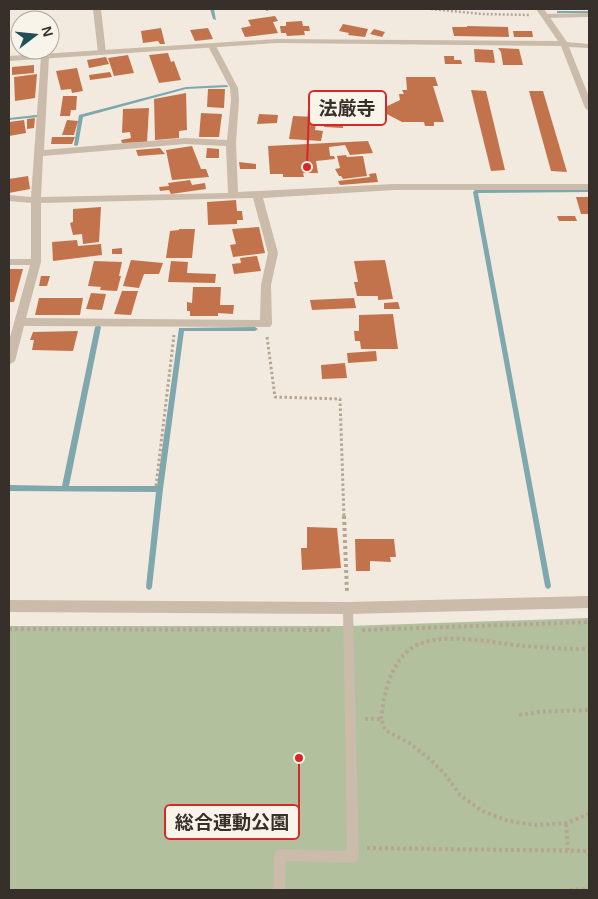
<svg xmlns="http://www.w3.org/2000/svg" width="598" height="899" font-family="Helvetica,'Noto Sans JP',sans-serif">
  <rect width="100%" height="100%" fill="#f2eade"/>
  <polygon fill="#b2c09e" points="589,618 589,890 9,890 9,626 348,626"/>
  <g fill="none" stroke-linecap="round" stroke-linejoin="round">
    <g fill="#7ea7ae" fill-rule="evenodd">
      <polygon points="210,9 214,9 216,20 213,19"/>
      <rect x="557" y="11" width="32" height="2"/>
      <polygon points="226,85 228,86 228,87 186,89 83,117 78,145 76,146 74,145 79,115 186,87"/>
      <polygon points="36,115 38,115 38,117 9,120 9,118"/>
      <polygon points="475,190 589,190 589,192 478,193 551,586 550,588 548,589 546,588 545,586 473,192"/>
      <polygon points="98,325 101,327 69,486 157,486 179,328 255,327 258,329 255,331 184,331 163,489 152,587 151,589 149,590 147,589 146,587 156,492 9,491 9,485 62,486 95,327"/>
    </g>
  </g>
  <g fill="#c2734c">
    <polygon points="275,16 278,21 273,22 278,33 245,37 241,28 251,26 248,20"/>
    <polygon points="302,21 303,26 309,26 310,31 304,31 305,35 287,36 286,33 281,33 280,26 286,26 286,22"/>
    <polygon points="343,24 368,29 365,37 348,35 349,33 339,31"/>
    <polygon points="467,26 508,27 509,37 454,36 452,27 467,27"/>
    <polygon points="161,28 165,44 160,44 158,41 143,43 141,31"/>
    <polygon points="208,28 213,39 195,41 190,30"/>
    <polygon points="374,29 385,32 382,37 370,34"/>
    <polygon points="513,31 532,31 533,37 514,37"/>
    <polygon points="498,48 519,49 523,65 503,65 501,52"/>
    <polygon points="474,49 493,50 495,63 475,62"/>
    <polygon points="168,53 171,62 174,61 181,80 159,83 149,55"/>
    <polygon points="128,55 134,73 114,76 108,58"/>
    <polygon points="444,56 454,56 454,60 461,60 462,64 445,64"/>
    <polygon points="106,57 109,64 89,68 87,60"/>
    <polygon points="34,65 34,73 12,75 12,67"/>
    <polygon points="77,68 83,91 72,93 71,89 61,90 56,71"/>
    <polygon points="110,72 112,77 90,80 89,75"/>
    <polygon points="37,74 35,98 15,101 14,77"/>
    <polygon points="406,77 435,77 438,86 433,86 444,122 434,122 434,126 425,126 424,122 402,122 379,110 400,100 399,94 404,94 402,90 407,90"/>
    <polygon points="208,89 225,89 224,108 207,107"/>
    <polygon points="471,90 486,91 505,170 491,171"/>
    <polygon points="529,91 543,91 567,172 551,171"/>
    <polygon points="186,93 187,130 179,131 179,138 155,140 154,99"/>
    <polygon points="63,96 77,96 76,110 71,110 70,116 60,116"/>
    <polygon points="149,108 147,142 122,143 121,140 131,138 130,132 122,133 123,109"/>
    <polygon points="201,113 222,114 219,137 199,137"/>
    <polygon points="259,114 278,115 277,123 257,124"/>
    <polygon points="293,116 317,117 315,130 323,131 321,141 289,139"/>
    <polygon points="35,118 34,128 27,129 27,119"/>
    <polygon points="325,119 343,121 343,128 324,127"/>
    <polygon points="24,120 26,133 9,136 9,122"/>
    <polygon points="67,120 78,121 74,135 62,135"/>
    <polygon points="52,137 75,137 72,144 51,144"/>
    <polygon points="368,141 373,153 350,155 345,145 329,147 330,156 334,156 335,159 316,161 318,173 303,173 304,177 283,177 283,174 270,174 268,146"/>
    <polygon points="192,146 201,169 206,169 209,177 172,180 166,150"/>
    <polygon points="160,148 165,154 138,156 136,150"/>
    <polygon points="207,148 219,149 219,158 206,158"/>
    <polygon points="346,155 347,157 363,156 367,176 343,179 341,176 339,176 335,169 340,168 337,156"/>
    <polygon points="239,162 256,164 256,169 240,169"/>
    <polygon points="376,173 378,182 340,185 338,181 370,177 369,174"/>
    <polygon points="28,176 30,189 9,193 9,179"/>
    <polygon points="190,180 192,185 205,183 206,189 171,194 169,190 160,191 159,187 169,186 168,183"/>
    <polygon points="576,197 589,197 589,214 581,214"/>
    <polygon points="236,200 237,211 242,211 243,220 237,220 237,224 208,225 207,202"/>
    <polygon points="101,207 99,242 83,244 82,234 73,235 70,223 73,222 73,209"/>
    <polygon points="557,216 575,216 577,221 559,221"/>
    <polygon points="259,227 265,253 233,257 230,245 236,244 232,229"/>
    <polygon points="179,229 195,229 192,258 166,258 170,231 179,230"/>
    <polygon points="77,240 78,246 101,244 102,255 53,261 52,242"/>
    <polygon points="122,248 122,254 112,254 112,249"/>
    <polygon points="257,256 261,271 234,274 232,264 241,263 240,258"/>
    <polygon points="131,260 163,263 159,274 144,274 139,288 123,286"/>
    <polygon points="385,260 393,299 378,300 378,296 357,296 354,282 358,282 354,261"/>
    <polygon points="94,261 122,262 119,276 121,276 117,291 100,290 101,287 88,286"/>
    <polygon points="171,261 188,262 187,273 216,274 215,283 168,282"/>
    <polygon points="9,269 23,269 14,302 9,302"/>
    <polygon points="41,276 50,276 47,286 39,286"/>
    <polygon points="193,287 221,287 220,305 234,305 233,314 218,313 218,316 190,316 190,311 187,311 187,302 192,303"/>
    <polygon points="122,291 138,291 131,315 114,314"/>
    <polygon points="91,293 106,294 102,310 86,309"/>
    <polygon points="39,298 83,298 80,315 35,315"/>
    <polygon points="354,298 356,308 312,310 310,300"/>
    <polygon points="398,302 400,309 384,309 384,303"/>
    <polygon points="393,314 398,349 361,349 360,341 355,341 354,331 359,331 359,315"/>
    <polygon points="78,331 73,351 32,350 34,340 30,340 33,332"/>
    <polygon points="376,351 377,361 348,363 347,353"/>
    <polygon points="345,363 347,378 322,379 321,365"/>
    <polygon points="307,527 337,528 341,568 302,570 301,548 307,548"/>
    <polygon points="355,539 394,539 396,557 390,557 391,562 370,561 370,571 356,571"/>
  </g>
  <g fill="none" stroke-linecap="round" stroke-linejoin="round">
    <g stroke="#b5a694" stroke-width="2.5" stroke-dasharray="2 2" stroke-linecap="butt">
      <polyline points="267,9 267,13"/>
      <polyline points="431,9 482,14 529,15"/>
    </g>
    <g stroke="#b5a694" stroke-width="3" stroke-dasharray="2.5 2.5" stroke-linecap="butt">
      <polyline points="267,337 275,397 340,399 344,517"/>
      <polyline points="156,486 174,335"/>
    </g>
    <g stroke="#b5a694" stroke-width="4" stroke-dasharray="3 3" stroke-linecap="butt">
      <polyline points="344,516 347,592"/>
      <polyline points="9,629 333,630"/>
      <polyline points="362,630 589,622"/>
      <polyline points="519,715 539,712 589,710"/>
      <polyline points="365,719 381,719 385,730 409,743 431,760 444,773 460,795 482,811 508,821 536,825 567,823 589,814"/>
      <path d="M381 719C384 695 389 667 409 650 434 629 494 643 524 646 546 648 567 649 589 649"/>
      <polyline points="566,824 568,850"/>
      <polyline points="367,848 589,851"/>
      <polyline points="570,890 589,889"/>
    </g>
    <polygon fill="#cabbaa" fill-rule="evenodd" points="348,604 352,605 353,608 359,857 357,861 353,863 286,861 285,890 273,890 274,855 276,851 280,849 347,851 343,608 344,605"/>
    <g fill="#cabbaa" fill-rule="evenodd">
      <polygon points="93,9 101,9 106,53 102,55 98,53"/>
      <polygon points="589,13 589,17 545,18 541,16 545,14"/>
      <path d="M209 44 216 46 238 88 239 100 236 143 238 192 394 184H589V190H394L263 198 278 253 271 285 272 324 270 327 24 326 15 361 9 365V341L30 265H9V259H31V203L9 201V195L31 197 41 57 45 55 49 57 44 150 185 138 227 140 231 100 230 88 208 46ZM185 144 226 146 228 193 41 197 43 156ZM253 198 268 253 261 285 260 320 26 318 41 262V203Z"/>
    </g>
    <g fill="#cabbaa" fill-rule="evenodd">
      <polygon points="536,9 544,9 567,42 589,44 589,48 569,47 589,97 589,111 585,108 561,46 277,43 9,61 9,56 277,39 558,41"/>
      <polygon points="589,596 589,608 348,614 9,612 9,600 348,602"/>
    </g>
  </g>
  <path fill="none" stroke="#d62828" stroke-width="2" d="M307 167L309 108M299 758L299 822"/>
  <g fill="#d62828" stroke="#f9f4ea" stroke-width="2">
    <circle cx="307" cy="167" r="5"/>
    <circle cx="299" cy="758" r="5"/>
  </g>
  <g fill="#f9f4ea" stroke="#d62828" stroke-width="2">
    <rect x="309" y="91" width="77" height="34" rx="5"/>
    <rect x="165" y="805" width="134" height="34" rx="5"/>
  </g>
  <g font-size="19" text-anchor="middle" font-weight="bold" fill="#372f29">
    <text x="347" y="115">法厳寺</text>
    <text x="232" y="829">総合運動公園</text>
  </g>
  <rect width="598" height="899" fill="none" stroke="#372f29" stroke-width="20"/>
  <g transform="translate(35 35) rotate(74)"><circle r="24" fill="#f9f4ea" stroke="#aba59d"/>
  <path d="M0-4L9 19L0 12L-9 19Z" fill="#204f58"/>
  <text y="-8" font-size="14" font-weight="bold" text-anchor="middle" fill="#372f29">N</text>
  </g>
</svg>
